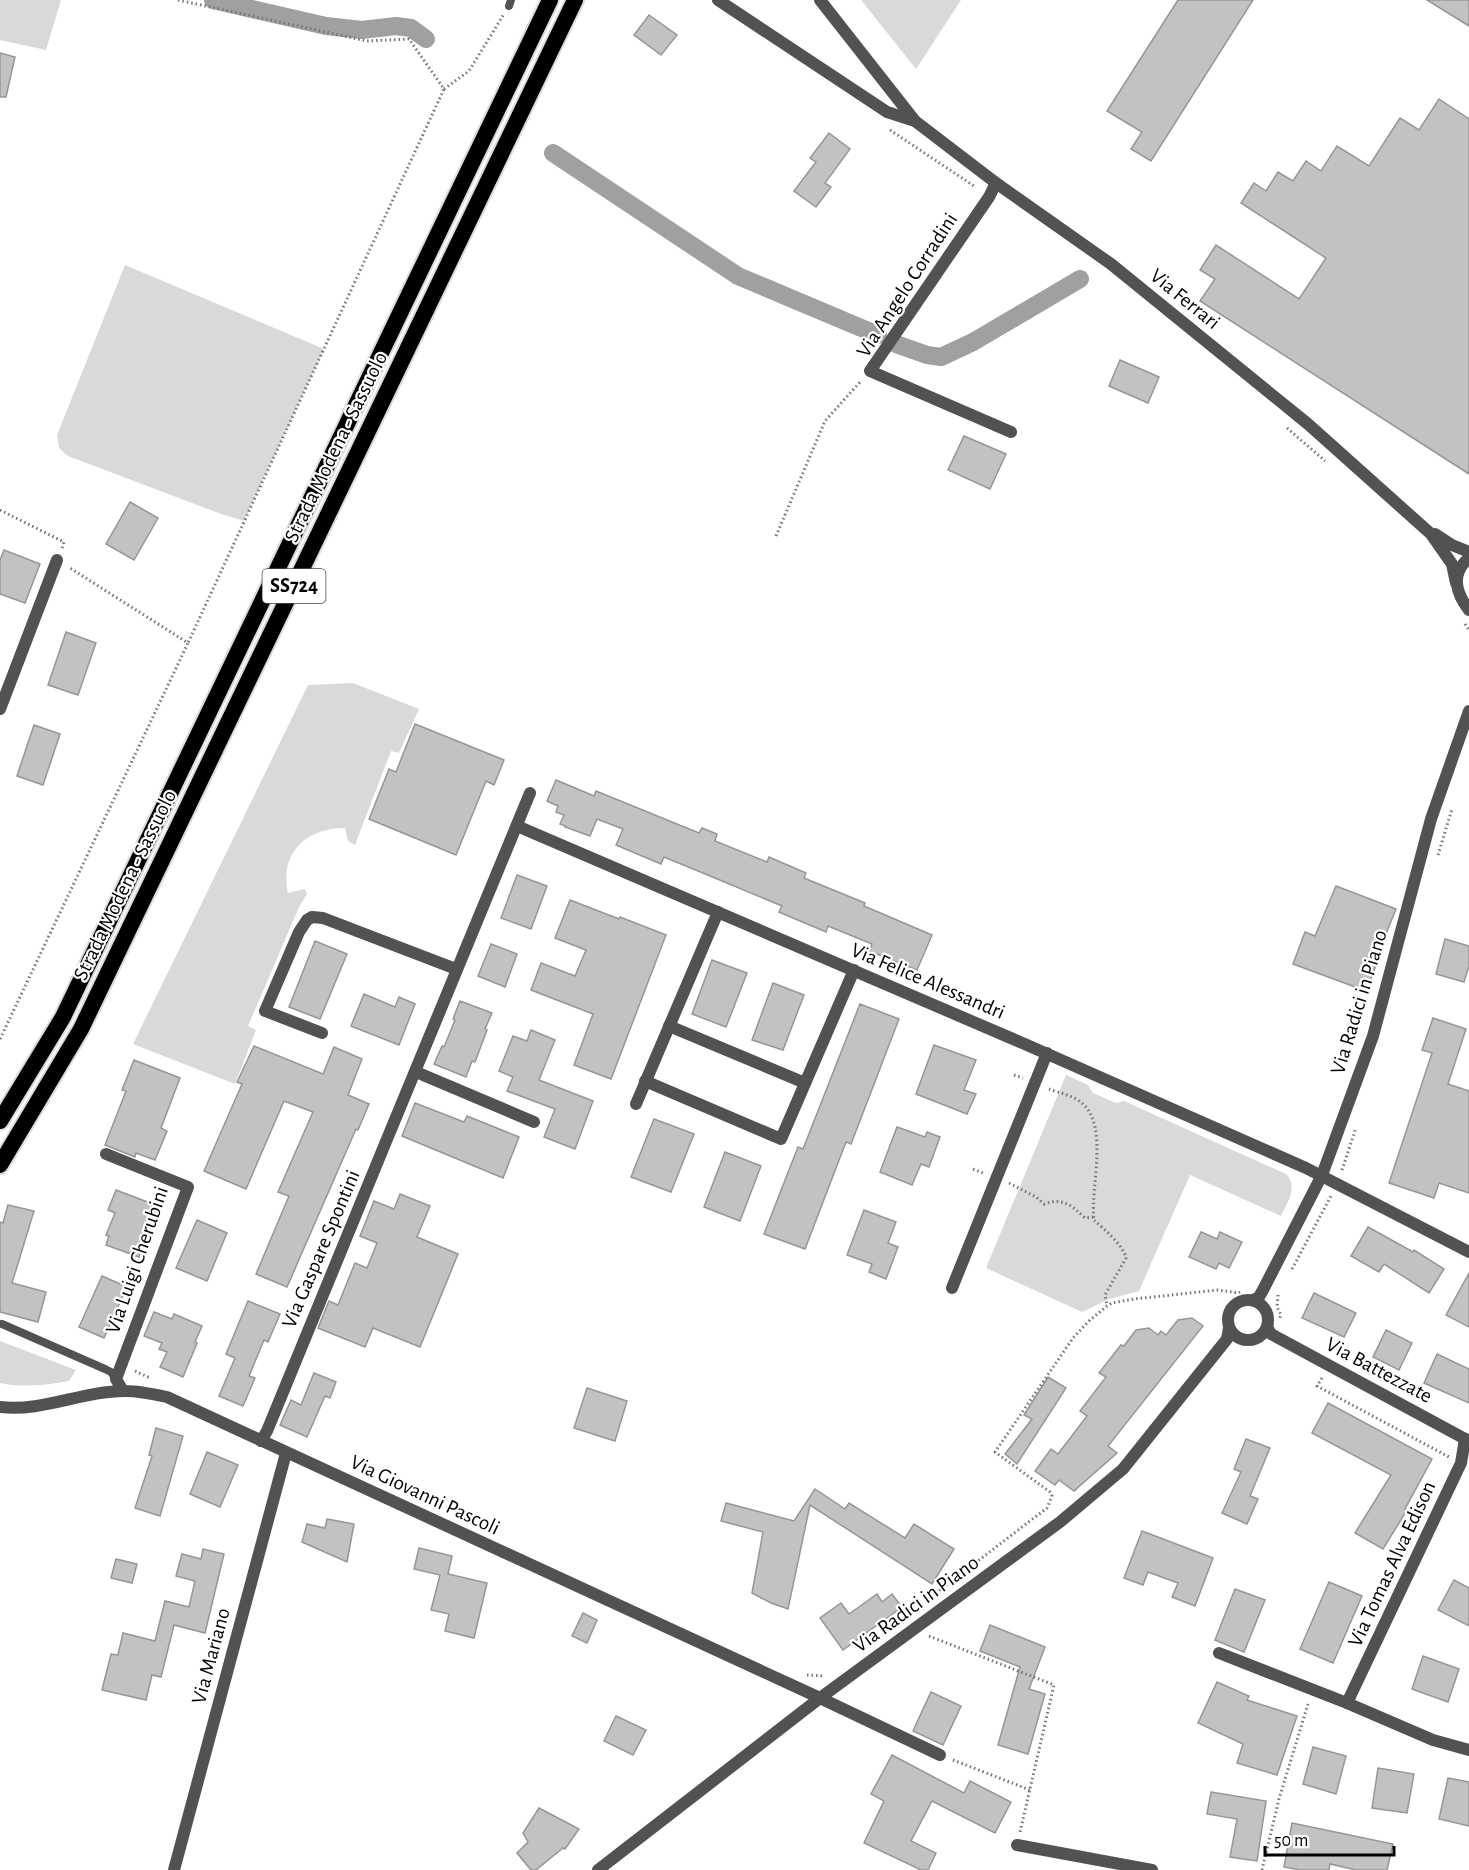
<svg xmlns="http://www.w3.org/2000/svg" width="1469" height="1870" font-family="'Alegreya Sans',sans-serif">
  <rect width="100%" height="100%" fill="#fff"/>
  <g fill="#d9d9d9">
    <polygon points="0,0 61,0 46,50 0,40"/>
    <polygon points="861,0 961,0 916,69"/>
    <polygon points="125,265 324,349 244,521 221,514 68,456 59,448 57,435"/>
    <path d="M353 683 419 709 399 753 391 751 355 845 348 841 345 828C307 828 279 852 288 893L305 889 307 894 299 907 248 1026 256 1030 235 1084 133 1044 308 685Z"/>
    <path d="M1066 1075 1088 1085 1093 1093 1116 1103 1124 1101 1286 1174C1299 1187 1287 1203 1281 1216L1190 1175 1139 1291 1109 1299 1082 1312 986 1268Z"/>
    <path d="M0 1341 76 1370 69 1381C47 1385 22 1388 0 1383Z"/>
  </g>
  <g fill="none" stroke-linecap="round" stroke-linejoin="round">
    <g stroke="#a0a0a0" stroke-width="18">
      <polyline points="213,0 326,26 362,30 396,26 411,28 426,39"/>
      <polyline points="553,153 738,276 878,335"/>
      <polyline points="896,344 927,355 941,357 973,342 1080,279"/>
    </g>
  </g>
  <g fill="#c2c2c2" stroke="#969696" stroke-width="1.5">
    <polygon points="1178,0 1253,0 1151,161 1131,149 1142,132 1107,111"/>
    <polygon points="1427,0 1469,0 1469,26"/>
    <polygon points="649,15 677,35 661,55 634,35"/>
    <polygon points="0,53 15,57 6,97 0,97"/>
    <polygon points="1439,99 1469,119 1469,474 1200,301 1215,279 1200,270 1216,245 1299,299 1326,258 1241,203 1254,183 1266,191 1278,172 1293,181 1306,161 1321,171 1337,146 1369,166 1400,118 1419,130"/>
    <polygon points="829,133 850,149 825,183 831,187 816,207 794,191 816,162 810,158"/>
    <polygon points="1120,360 1159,377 1148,403 1109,386"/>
    <polygon points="964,436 1006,454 990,489 948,470"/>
    <polygon points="130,502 158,518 134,560 106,544"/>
    <polygon points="4,550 40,564 25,603 0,594 0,560"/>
    <polygon points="66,632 96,643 78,695 48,685"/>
    <polygon points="415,724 504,760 494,785 486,781 456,855 369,819 389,769 396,772"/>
    <polygon points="34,725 60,734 43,785 17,776"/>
    <polygon points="556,780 594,796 596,791 699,833 702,828 717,834 715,841 767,862 769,857 806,873 804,878 865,903 864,906 932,935 917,970 869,951 872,944 828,926 826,932 779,912 782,906 727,883 664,857 661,864 616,845 623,829 597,819 590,836 565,827 566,826 560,824 564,815 556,812 558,806 547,801"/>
    <polygon points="517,875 547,886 531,929 501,918"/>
    <polygon points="1336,886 1396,909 1376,959 1378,960 1366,991 1293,964 1305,932 1315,936"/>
    <polygon points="570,900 619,919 620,917 666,935 611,1079 574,1065 593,1014 531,990 541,963 575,976 586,950 555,938"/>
    <polygon points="1445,939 1469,946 1469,966 1464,982 1436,974"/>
    <polygon points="315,941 347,954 320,1019 289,1007"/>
    <polygon points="491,944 517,954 505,987 478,976"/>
    <polygon points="712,960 747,973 726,1027 692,1014"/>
    <polygon points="773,983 804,995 783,1050 752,1040"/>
    <polygon points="364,994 395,1007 399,997 415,1004 399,1045 351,1026"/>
    <polygon points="460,1001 492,1013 485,1029 487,1030 475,1062 472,1061 466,1077 434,1064 442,1046 444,1047 455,1020 453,1019"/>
    <polygon points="860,1004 899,1019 851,1144 846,1142 805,1249 764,1234 798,1147 803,1149"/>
    <polygon points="1433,1018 1466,1029 1448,1084 1469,1091 1469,1193 1439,1183 1434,1198 1389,1183 1432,1053 1422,1050"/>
    <polygon points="531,1030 555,1040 539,1080 593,1101 575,1149 544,1137 555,1109 507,1091 513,1077 499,1071 513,1036 527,1041"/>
    <polygon points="934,1045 976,1060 964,1090 976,1094 967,1114 916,1094"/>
    <polygon points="254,1046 323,1074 334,1047 362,1059 348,1095 369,1104 358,1130 356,1129 287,1287 256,1274 289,1196 278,1192 313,1112 284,1101 246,1189 204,1171 242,1084 237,1082"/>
    <polygon points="134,1060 180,1078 161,1128 167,1131 155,1160 136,1153 135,1157 105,1145 126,1091 122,1090"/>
    <polygon points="415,1103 464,1122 467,1116 519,1137 503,1178 402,1136"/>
    <polygon points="654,1119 694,1134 671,1192 631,1177"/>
    <polygon points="897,1127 925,1137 927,1132 940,1137 929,1167 921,1164 912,1185 880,1172"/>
    <polygon points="725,1152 761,1166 740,1221 704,1207"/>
    <polygon points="116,1190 158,1206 139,1257 106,1245 109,1236 106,1235 115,1213 108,1210"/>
    <polygon points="400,1194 430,1206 417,1237 458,1254 420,1347 373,1328 365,1347 318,1328 329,1301 338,1305 355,1263 367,1268 377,1243 360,1236 374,1201 394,1209"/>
    <polygon points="8,1205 34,1211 12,1283 46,1292 38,1322 0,1312 0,1222 3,1223"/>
    <polygon points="864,1210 896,1222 888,1243 898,1247 886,1279 869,1272 872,1264 847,1255"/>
    <polygon points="197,1220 227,1233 207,1281 176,1268"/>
    <polygon points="1368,1227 1413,1252 1414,1250 1444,1269 1429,1293 1384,1264 1379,1272 1351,1256"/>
    <polygon points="1201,1232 1217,1239 1220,1232 1242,1242 1229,1268 1219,1263 1216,1269 1189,1257"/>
    <polygon points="1469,1273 1469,1327 1446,1315"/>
    <polygon points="102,1276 127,1287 104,1338 79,1327"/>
    <polygon points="1314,1293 1356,1313 1344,1337 1302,1318"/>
    <polygon points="248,1301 280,1314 268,1342 264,1340 249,1376 255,1378 243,1406 219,1396 235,1358 226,1354"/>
    <polygon points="154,1312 172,1319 174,1314 202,1326 195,1342 197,1343 183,1377 160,1367 167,1352 159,1349 162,1343 144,1336"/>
    <polygon points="1192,1318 1203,1326 1108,1446 1117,1453 1074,1491 1059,1480 1055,1485 1035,1471 1051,1449 1058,1454 1087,1416 1080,1411 1106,1377 1099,1373 1121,1345 1124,1346 1136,1330 1149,1328 1158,1335 1161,1331 1166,1335 1178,1320"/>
    <polygon points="1386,1330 1412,1343 1399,1370 1373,1357"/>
    <polygon points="1437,1354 1469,1369 1469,1403 1424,1383"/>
    <polygon points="314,1373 336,1382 330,1398 325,1396 307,1437 280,1425 291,1400 301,1405"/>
    <polygon points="1048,1377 1066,1388 1017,1464 1005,1454 1032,1419 1024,1415"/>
    <polygon points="587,1388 627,1401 615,1441 574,1428"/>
    <polygon points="1328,1403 1432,1459 1405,1509 1407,1510 1383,1549 1355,1533 1391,1475 1312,1433"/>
    <polygon points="156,1428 183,1436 160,1516 135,1508 152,1456 149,1455"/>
    <polygon points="1246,1439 1270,1448 1250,1496 1258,1499 1247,1524 1222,1513 1241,1472 1234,1469"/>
    <polygon points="207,1452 238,1465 220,1507 190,1494"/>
    <polygon points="815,1489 845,1509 849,1503 905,1538 914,1524 954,1549 932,1584 810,1505 788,1609 771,1603 752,1593 763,1532 721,1521 726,1503 794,1521"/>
    <polygon points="327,1519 354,1524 347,1562 302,1542 307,1524 325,1528"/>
    <polygon points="1142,1531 1213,1558 1195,1606 1172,1597 1178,1583 1148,1572 1143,1585 1124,1578"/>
    <polygon points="419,1548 452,1556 448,1574 487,1583 474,1638 445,1631 449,1614 431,1610 440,1575 414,1569"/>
    <polygon points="203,1549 224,1554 205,1633 174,1625 161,1677 152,1675 146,1700 102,1690 111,1654 118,1655 123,1633 155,1641 165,1601 189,1607 195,1581 176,1576 182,1554 201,1559"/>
    <polygon points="116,1559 137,1564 132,1583 111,1578"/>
    <polygon points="1454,1580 1469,1588 1469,1626 1438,1610"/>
    <polygon points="1329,1582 1362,1596 1333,1663 1300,1649"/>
    <polygon points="1235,1589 1265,1600 1244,1652 1215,1640"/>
    <polygon points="877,1594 882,1602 892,1594 902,1607 843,1650 820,1618 841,1603 849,1614"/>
    <polygon points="583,1613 597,1620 587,1643 572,1636"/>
    <polygon points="990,1625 1045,1647 1029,1689 1045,1694 1028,1754 998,1745 1020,1667 980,1651"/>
    <polygon points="1423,1656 1459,1669 1448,1702 1412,1689"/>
    <polygon points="1217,1682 1249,1696 1247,1700 1297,1716 1277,1775 1237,1763 1243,1744 1198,1723"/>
    <polygon points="931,1692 961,1706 943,1745 913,1731"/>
    <polygon points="616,1716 646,1730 633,1755 604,1741"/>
    <polygon points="1313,1747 1346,1756 1336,1794 1303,1784"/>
    <polygon points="892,1755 964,1793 970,1781 1011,1802 995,1833 932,1801 911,1841 936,1853 928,1870 921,1870 864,1843 884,1801 871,1794"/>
    <polygon points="1378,1768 1414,1774 1407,1813 1372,1808"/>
    <polygon points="1448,1778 1469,1782 1469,1826 1439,1819"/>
    <polygon points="1211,1792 1266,1801 1257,1861 1230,1857 1237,1819 1207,1814"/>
    <polygon points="539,1808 579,1829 565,1849 563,1848 536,1870 531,1870 517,1853 528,1842 523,1833"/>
    <polygon points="1292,1823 1393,1844 1387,1870 1356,1870 1330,1864 1329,1870 1300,1870 1284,1867"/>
  </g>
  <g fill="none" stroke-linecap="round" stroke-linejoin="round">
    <g stroke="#dbdbdb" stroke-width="20">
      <g id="trunk">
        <polyline points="0,1121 63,1017 550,0"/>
        <polyline points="0,1165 81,1029 575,0"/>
      </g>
    </g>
    <g stroke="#747474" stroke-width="3" stroke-dasharray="1.5 3" stroke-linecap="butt">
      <polyline points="178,0 367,41 409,39 444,89 188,643"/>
      <polyline points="444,89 469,71 504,14"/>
      <polyline points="890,130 974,186"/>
      <polyline points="1287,428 1325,461"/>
      <polyline points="0,510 64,542 62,549"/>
      <polyline points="776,536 825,421 861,381"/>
      <polyline points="1465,624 1469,630"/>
      <polyline points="1438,855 1452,809"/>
      <polyline points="0,1039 188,643 70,568"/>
      <polyline points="1014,1075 1023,1078"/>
      <path d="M1049 1089C1059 1093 1075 1096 1083 1104 1109 1128 1090 1188 1094 1220 1104 1229 1124 1246 1126 1258L1105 1295 1107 1306"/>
      <polyline points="973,1169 983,1173"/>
      <polyline points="1342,1170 1356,1128"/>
      <path d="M1009 1183 1036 1197 1044 1204C1063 1197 1072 1206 1085 1218L1094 1217"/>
      <polyline points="1292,1269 1331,1196"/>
      <polyline points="1278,1295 1277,1307 1281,1315 1279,1320"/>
      <polyline points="135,1371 150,1378"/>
      <polyline points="1322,1378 1317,1386 1449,1457"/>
      <polyline points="932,1596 1047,1508 1052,1496 1050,1492 995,1452 1073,1338 1089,1321 1107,1306 1112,1303 1134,1299 1218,1290 1238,1293 1240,1292"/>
      <polyline points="929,1636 1054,1685 1020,1832"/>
      <polyline points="807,1675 824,1676"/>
      <polyline points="953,1760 1030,1790"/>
      <polyline points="1262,1870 1279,1799 1308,1704"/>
    </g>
    <g stroke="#525252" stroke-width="8">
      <polyline points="509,6 511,0"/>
      <polyline points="2,1324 105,1369 111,1372 116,1379"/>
    </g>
    <g stroke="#525252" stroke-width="12">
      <polyline points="718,0 887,112 915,121"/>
      <polyline points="820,0 915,121 996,183 1111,264 1308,424 1431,534 1452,564 1456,583"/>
      <polyline points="996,183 989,197 870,371 1011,432"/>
      <polyline points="1435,534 1452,545 1469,552"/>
      <polyline points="0,709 57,560"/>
      <polyline points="517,826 1027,1045 1306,1168 1469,1252"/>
      <polyline points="669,1026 805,1083"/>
      <polyline points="322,1033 265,1011 299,932 307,920 312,917 323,918 456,969"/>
      <polyline points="416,1072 534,1122"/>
      <polyline points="645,1081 781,1139 854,970"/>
      <polyline points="636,1104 718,912"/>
      <polyline points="106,1154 188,1187 116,1379 123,1391"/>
      <polyline points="952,1288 1047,1053"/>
      <path d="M261 1441 267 1431C355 1218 441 1006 530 793"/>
      <polyline points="1219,1653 1347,1703 1433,1740 1469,1750"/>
      <polyline points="820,1698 940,1755"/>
      <polyline points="1347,1703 1461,1463 1465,1439"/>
      <polyline points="1017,1845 1152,1870"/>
      <polyline points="174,1870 286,1453"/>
    </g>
    <g stroke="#525252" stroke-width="12">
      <path d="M1469 558C1450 574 1456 593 1469 610"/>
      <circle cx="1248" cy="1320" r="20"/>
      <polyline points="1253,1300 1259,1297 1264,1288 1322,1175 1373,1036 1431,819 1469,711"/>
      <polyline points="1267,1327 1271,1334 1469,1441"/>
      <path d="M0 1407C43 1412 82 1391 125 1391 139 1391 153 1394 167 1397L820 1698"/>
      <polyline points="598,1870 820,1698 1060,1522 1123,1469 1227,1339 1229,1328"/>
    </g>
    <use href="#trunk" stroke="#000" stroke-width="16"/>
  </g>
  <g text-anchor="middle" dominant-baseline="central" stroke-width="4.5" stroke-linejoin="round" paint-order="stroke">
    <rect fill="#fff" stroke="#4c4c4c" stroke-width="1.5" x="262.5" y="569" width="63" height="34" rx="4.5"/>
    <g font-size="20" font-weight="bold" fill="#000">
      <text x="294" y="586">SS724</text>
    </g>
    <g font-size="21" fill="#000" stroke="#fff">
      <text transform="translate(907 285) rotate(-57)">Via Angelo Corradini</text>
      <text transform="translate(1185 299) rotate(39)">Via Ferrari</text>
      <text transform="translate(336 447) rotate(-64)">Strada Modena - Sassuolo</text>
      <text transform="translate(125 885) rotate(-64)">Strada Modena - Sassuolo</text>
      <text transform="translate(928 981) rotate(23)">Via Felice Alessandri</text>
      <text transform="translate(1359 1002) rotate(-73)">Via Radici in Piano</text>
      <text transform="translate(321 1249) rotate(-67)">Via Gaspare Spontini</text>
      <text transform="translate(137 1260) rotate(-71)">Via Luigi Cherubini</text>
      <text transform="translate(1379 1370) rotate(28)">Via Battezzate</text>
      <text transform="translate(425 1495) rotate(25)">Via Giovanni Pascoli</text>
      <text transform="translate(1392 1564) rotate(-65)">Via Tomas Alva Edison</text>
      <text transform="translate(916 1604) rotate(-36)">Via Radici in Piano</text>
      <text transform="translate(211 1656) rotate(-75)">Via Mariano</text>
    </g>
  </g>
  <path d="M1265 1846v9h129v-9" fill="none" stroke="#000000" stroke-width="3"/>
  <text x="1274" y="1846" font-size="18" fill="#000000" stroke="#ffffff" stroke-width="4.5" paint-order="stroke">50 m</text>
</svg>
